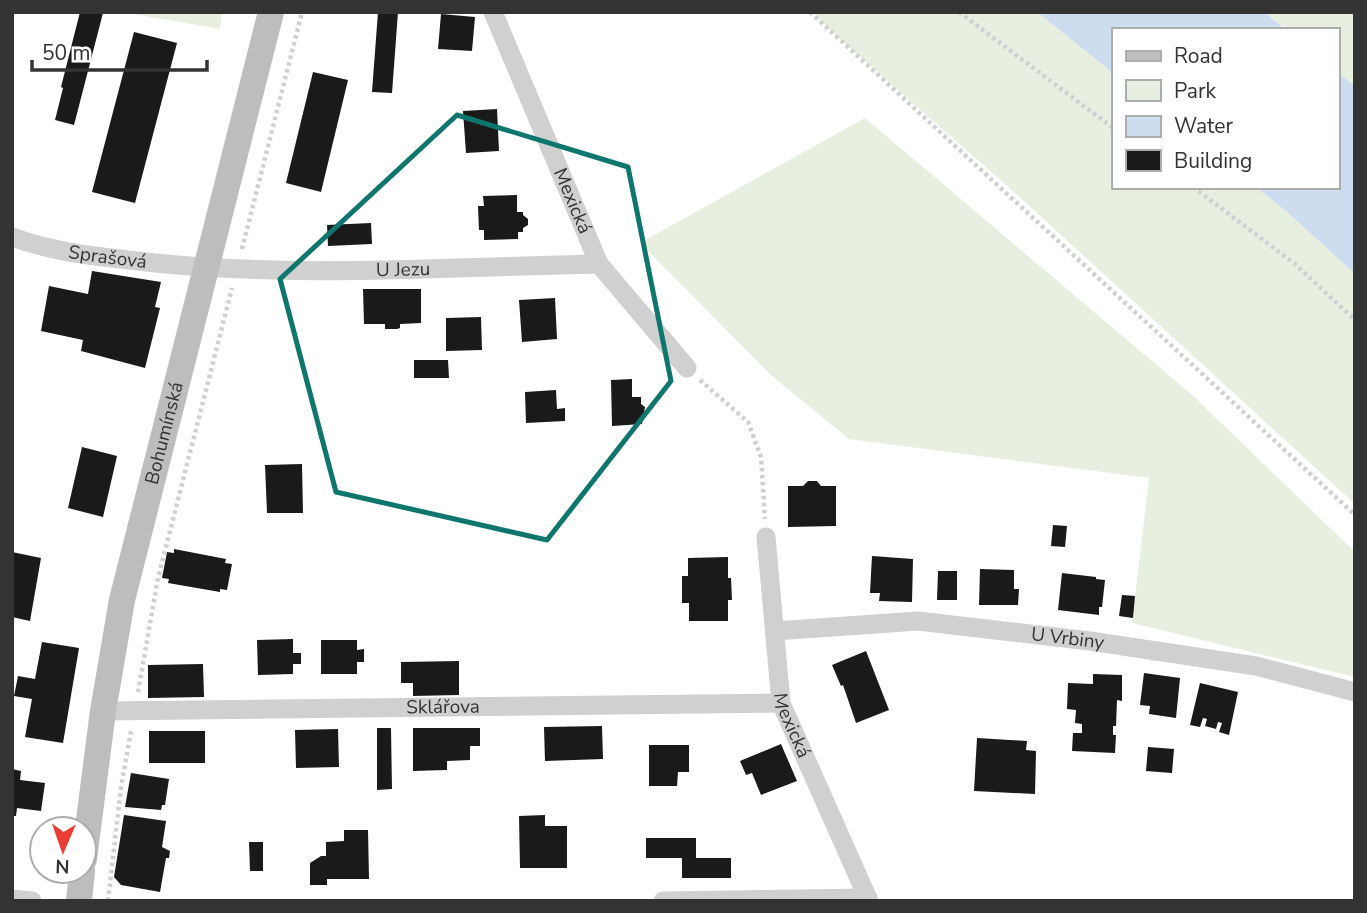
<svg xmlns="http://www.w3.org/2000/svg" width="1367" height="913" font-family="'Nunito Sans',sans-serif">
  <rect width="100%" height="100%" fill="#fff"/>
  <g fill="#e7efe1">
    <polygon points="122,12 222,12 220,29"/>
    <polygon points="813,12 1037,12 1113,73 1113,187 1256,187 1287,212 1355,274 1355,504 1014,192 832,32"/>
    <polygon points="1264,12 1355,12 1355,86 1337,72 1337,30 1286,30"/>
    <polygon points="865,118 1192,395 1355,552 1355,677 1132,623 1149,478 849,439 772,376 640,243"/>
  </g>
  <g fill="#cdddef">
    <polygon points="1037,12 1264,12 1286,30 1113,30 1113,73"/>
    <polygon points="1337,72 1355,86 1355,274 1287,212 1256,187 1337,187"/>
  </g>
  <g fill="#1a1a1a">
    <polygon points="80,12 103,13 74,125 55,120 63,88 61,87"/>
    <polygon points="378,12 398,12 392,93 372,92"/>
    <polygon points="441,14 475,17 472,51 438,49"/>
    <polygon points="134,32 177,43 135,203 92,192"/>
    <polygon points="313,72 348,80 321,192 286,183"/>
    <polygon points="497,109 499,151 466,153 463,111"/>
    <polygon points="517,195 517,212 523,212 523,215 528,219 528,225 523,228 523,232 518,232 518,239 484,240 484,230 479,230 478,206 484,206 483,196"/>
    <polygon points="371,223 372,244 328,246 327,225"/>
    <polygon points="92,271 161,282 155,307 160,308 145,368 81,351 83,340 41,331 49,286 88,294"/>
    <polygon points="363,289 421,289 421,323 400,324 400,328 397,329 385,329 385,324 364,324"/>
    <polygon points="555,298 557,339 522,342 519,300"/>
    <polygon points="481,317 482,350 446,351 446,318"/>
    <polygon points="414,360 448,360 449,378 414,378"/>
    <polygon points="632,379 632,397 641,397 641,404 645,407 642,424 612,426 611,380"/>
    <polygon points="556,390 557,409 565,408 565,421 526,423 525,392"/>
    <polygon points="82,447 117,456 103,517 68,508"/>
    <polygon points="302,464 303,513 267,513 265,465"/>
    <polygon points="808,481 817,481 821,486 836,486 836,526 788,527 788,486 803,486"/>
    <polygon points="1053,525 1067,526 1065,547 1051,546"/>
    <polygon points="174,549 226,559 225,563 232,564 227,590 220,589 220,592 168,583 169,579 162,578 167,552 174,553"/>
    <polygon points="12,552 41,558 30,621 12,617"/>
    <polygon points="872,556 913,559 912,602 879,601 880,593 870,593"/>
    <polygon points="728,557 728,578 731,578 732,600 728,600 728,621 689,621 689,603 682,603 682,576 688,576 688,558"/>
    <polygon points="980,569 1014,570 1014,589 1019,589 1018,605 979,605"/>
    <polygon points="938,571 957,571 957,600 937,600"/>
    <polygon points="1062,573 1096,577 1096,579 1105,580 1102,607 1099,607 1099,615 1058,610"/>
    <polygon points="1122,595 1135,596 1133,618 1119,616"/>
    <polygon points="293,639 293,653 301,653 301,664 293,664 293,674 258,675 257,640"/>
    <polygon points="321,640 357,640 357,650 364,649 364,662 357,662 357,674 321,674"/>
    <polygon points="42,642 79,648 63,743 25,737 32,699 14,696 18,676 35,679"/>
    <polygon points="866,651 889,710 856,723 843,685 841,686 832,665"/>
    <polygon points="459,661 459,695 413,696 413,683 401,683 401,662"/>
    <polygon points="203,664 204,697 148,698 148,665"/>
    <polygon points="1144,673 1180,678 1176,718 1149,714 1150,706 1140,705"/>
    <polygon points="1093,674 1122,675 1122,701 1117,700 1116,726 1113,726 1113,735 1116,735 1115,753 1072,751 1073,733 1082,733 1082,724 1075,723 1076,710 1067,709 1068,683 1093,684"/>
    <polygon points="1200,683 1238,692 1229,735 1219,732 1222,723 1218,722 1216,729 1205,726 1207,719 1203,718 1200,727 1190,725"/>
    <polygon points="602,726 603,759 545,761 544,727"/>
    <polygon points="377,728 391,728 392,789 377,790"/>
    <polygon points="413,728 480,728 480,746 470,746 470,760 447,761 447,770 413,771"/>
    <polygon points="338,729 339,767 296,768 295,730"/>
    <rect x="149" y="731" width="56" height="32"/>
    <polygon points="977,738 1027,741 1026,750 1036,751 1035,794 974,791"/>
    <polygon points="781,744 797,781 761,795 752,773 746,775 740,761"/>
    <polygon points="649,745 689,745 689,772 678,772 677,786 649,786"/>
    <polygon points="1148,747 1174,749 1172,773 1146,771"/>
    <polygon points="12,769 21,771 20,780 45,783 41,811 17,808 16,816 12,816"/>
    <polygon points="131,773 169,779 165,805 162,805 161,810 125,807"/>
    <polygon points="124,815 166,821 162,847 170,851 169,858 166,858 160,892 121,885 114,877"/>
    <polygon points="545,815 545,826 567,826 567,868 520,868 519,816"/>
    <polygon points="344,830 368,830 369,879 327,879 327,885 310,885 310,863 321,856 326,856 326,842 344,841"/>
    <polygon points="646,838 696,838 696,858 731,858 731,878 682,878 682,858 646,858"/>
    <polygon points="249,842 263,842 263,871 250,871"/>
  </g>
  <g fill="none" stroke-linecap="round" stroke-linejoin="round">
    <g stroke="#d0d0d0" stroke-width="4.5" stroke-dasharray="3.5 3.5" stroke-linecap="butt">
      <polyline points="810,12 1355,515"/>
      <polyline points="959,12 1113,128"/>
      <polyline points="1193,187 1295,264 1355,320"/>
      <polyline points="242,249 302,12"/>
      <polyline points="700,380 748,422 761,457 765,519"/>
      <polyline points="138,692 158,578 232,288"/>
      <polyline points="108,901 121,787 131,731"/>
    </g>
    <g stroke="#d0d0d0" stroke-width="19">
      <path id="s1" d="M493 12 599 264 687 368"/>
      <path id="s2" d="M12 237C52 252 95 256 137 261 290 279 446 267 599 264"/>
      <path id="s3" d="M766 537 781 703 869 901"/>
      <path id="s4" d="M775 631 918 621 1090 641 1256 666 1355 692"/>
      <path id="s5" d="M103 711 781 703"/>
      <polyline points="12,899 32,901"/>
      <polyline points="663,901 868,898"/>
    </g>
    <g stroke="#bdbdbd" stroke-width="26">
      <path id="s6" d="M84 859 103 711 122 600 271 12"/>
      <polyline points="79,901 82,871"/>
    </g>
  </g>
  <path fill="none" stroke="#0f766e" stroke-width="5" stroke-linejoin="round" d="M457 115 628 167 671 381 547 540 336 492 280 279Z"/>
  <g text-anchor="middle" dominant-baseline="central" stroke-width="7" stroke-linejoin="round" paint-order="stroke">
    <g font-size="19" fill="#333" stroke="#fff">
      <text stroke="none"><textPath href="#s1" startOffset="205">Mexická</textPath></text>
      <text stroke="none"><textPath href="#s2" startOffset="98">Sprašová</textPath></text>
      <text stroke="none"><textPath href="#s2" startOffset="394">U Jezu</textPath></text>
      <text stroke="none"><textPath href="#s6" startOffset="434">Bohumínská</textPath></text>
      <text stroke="none"><textPath href="#s4" startOffset="294">U Vrbiny</textPath></text>
      <text stroke="none"><textPath href="#s5" startOffset="340">Sklářova</textPath></text>
      <text stroke="none"><textPath href="#s3" startOffset="191">Mexická</textPath></text>
    </g>
  </g>
  <rect width="1367" height="913" fill="none" stroke="#333333" stroke-width="28"/>
  <rect x="1112" y="28" width="228" height="161" fill="#ffffff" stroke="#adadad" stroke-width="2"/>
  <rect x="1126" y="51" width="35" height="10" fill="#bdbdbd" stroke="#adadad" stroke-width="2"/>
  <text x="1174" y="63" font-size="21" fill="#333333">Road</text>
  <rect x="1126" y="80" width="35" height="21" fill="#e7efe1" stroke="#adadad" stroke-width="2"/>
  <text x="1174" y="98" font-size="21" fill="#333333">Park</text>
  <rect x="1126" y="116" width="35" height="21" fill="#cdddef" stroke="#adadad" stroke-width="2"/>
  <text x="1174" y="133" font-size="21" fill="#333333">Water</text>
  <rect x="1126" y="150" width="35" height="21" fill="#1a1a1a" stroke="#adadad" stroke-width="2"/>
  <text x="1174" y="168" font-size="21" fill="#333333">Building</text>
  <g transform="translate(63 850) rotate(182)"><circle r="33" fill="#ffffff" stroke="#adadad" stroke-width="2"/>
  <path d="M0-5L12 26L0 18L-12 26Z" fill="#eb3e33"/>
  <text y="-10" font-size="19" font-weight="bold" text-anchor="middle" fill="#333333">N</text>
  </g>
  <path d="M32 60v10h175v-10" fill="none" stroke="#333333" stroke-width="3.5"/>
  <text x="42" y="60" font-size="21" fill="#333333" stroke="#ffffff" stroke-width="5" paint-order="stroke">50 m</text>
</svg>
